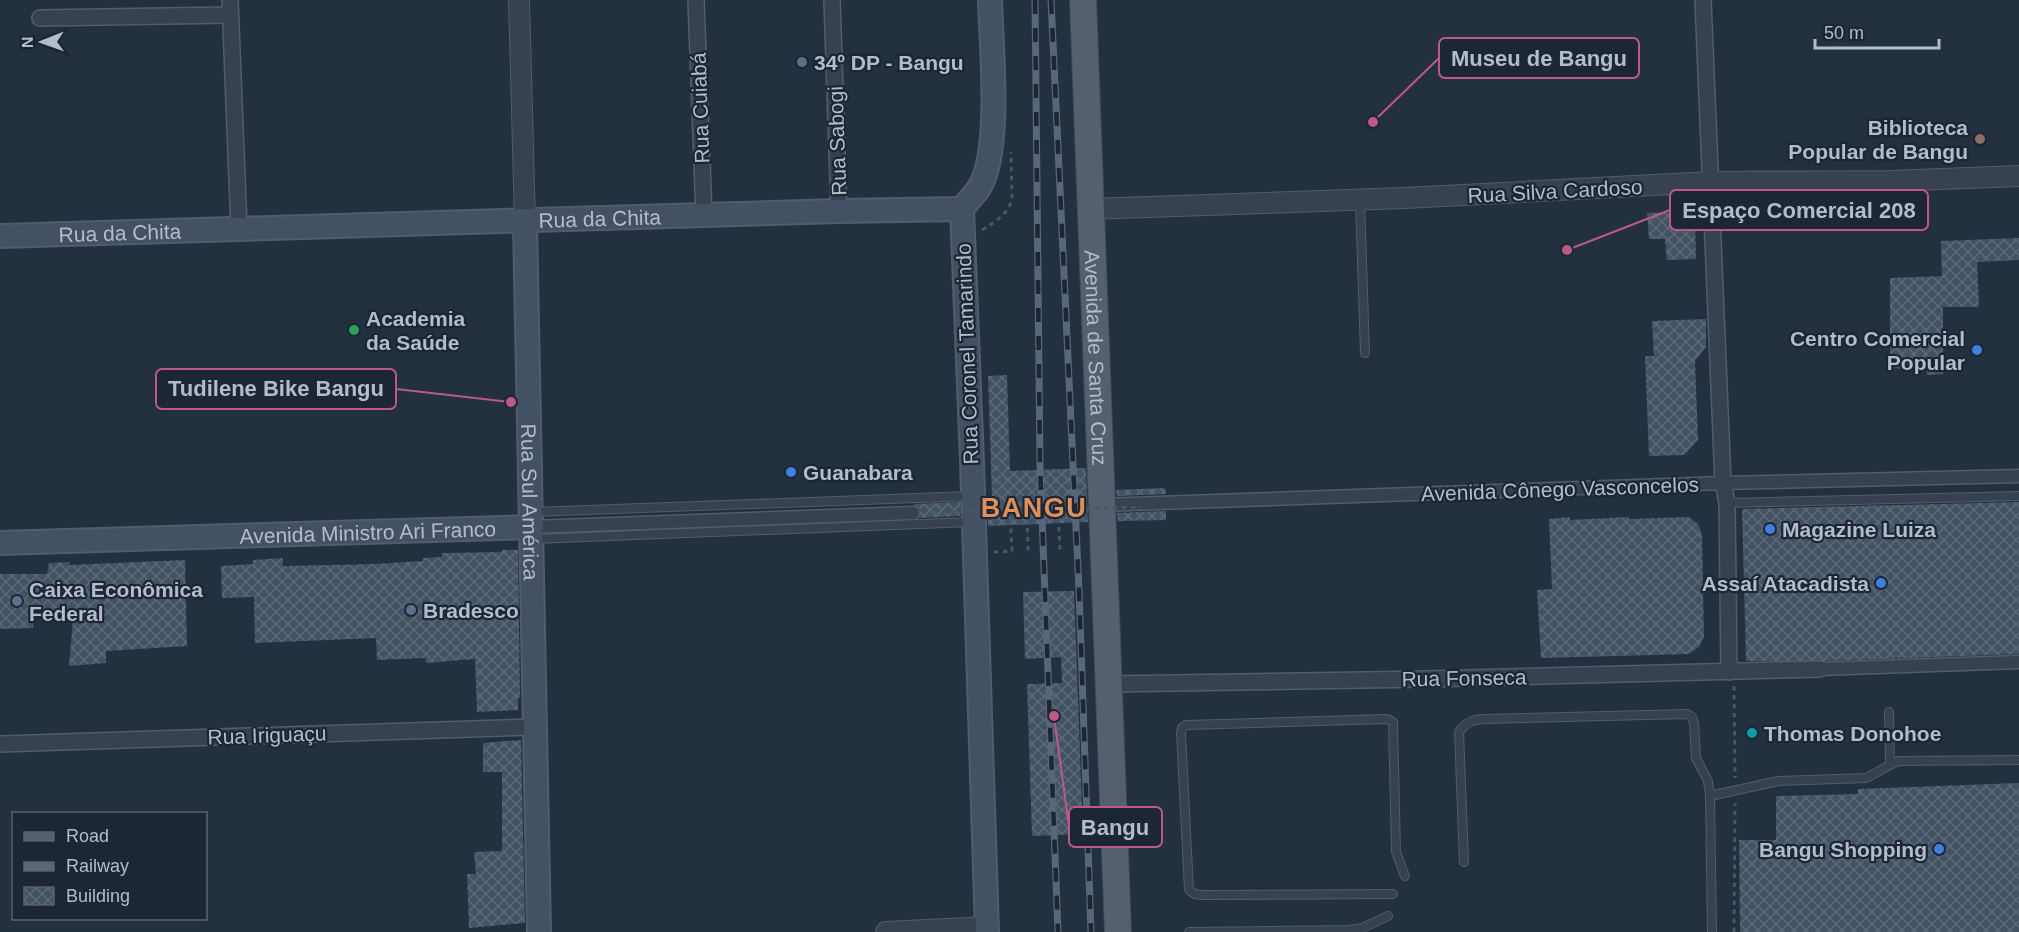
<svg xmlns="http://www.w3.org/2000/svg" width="2019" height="932" font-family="Arial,sans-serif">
  <defs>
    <pattern id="building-cross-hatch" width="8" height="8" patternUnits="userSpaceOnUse" patternTransform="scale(1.5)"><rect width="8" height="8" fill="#435264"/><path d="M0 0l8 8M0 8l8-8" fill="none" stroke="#5c6979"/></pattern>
  </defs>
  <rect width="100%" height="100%" fill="#223040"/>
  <g fill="url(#building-cross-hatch)">
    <polygon points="1689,212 1695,218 1696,259 1667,260 1665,239 1649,239 1647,213"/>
    <polygon points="2019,238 2019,260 1977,262 1979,307 1943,307 1943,374 1927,375 1927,370 1890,368 1890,278 1942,276 1941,241"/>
    <polygon points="1706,319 1706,347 1695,361 1698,440 1684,455 1649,456 1645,356 1654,356 1652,321"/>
    <polygon points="1007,375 1010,471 1086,468 1088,522 988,526 987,498 992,498 988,376"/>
    <polygon points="1165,488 1166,494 1117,496 1116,490"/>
    <polygon points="960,502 960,516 919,518 920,509 913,504"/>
    <polygon points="2019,502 2019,654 1825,661 1746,661 1742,509"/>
    <polygon points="1166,511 1166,520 1118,521 1117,513"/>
    <polygon points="1570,517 1570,520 1629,517 1629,519 1689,517 1698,524 1702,535 1704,637 1699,647 1689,654 1541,658 1537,590 1552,589 1549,519"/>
    <polygon points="502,550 518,550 520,697 518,699 518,710 477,712 475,659 426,663 425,658 377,660 376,638 255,643 254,597 222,598 221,566 253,564 253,560 283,558 283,566 375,564 423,561 423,558 442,557 442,553 502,552"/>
    <polygon points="185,560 187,646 106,651 106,663 69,666 73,619 34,616 33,628 0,629 0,574 47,574 49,563 70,562 69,565"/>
    <polygon points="1074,591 1083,834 1032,836 1027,684 1062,683 1061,657 1025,659 1023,592"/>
    <polygon points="521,740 525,923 469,928 467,874 476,874 474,852 502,851 502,772 483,772 483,743"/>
    <polygon points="2019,783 2019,932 1740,932 1739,840 1776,840 1776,796 1858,794 1858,789"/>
  </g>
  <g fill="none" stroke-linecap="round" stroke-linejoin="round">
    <g stroke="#525c6a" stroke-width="10">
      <g id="service">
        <polyline points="1360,201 1365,353"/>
        <polyline points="1727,503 2019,496"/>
        <polyline points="533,512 971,496"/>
        <polyline points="534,539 971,522"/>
        <polyline points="1889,712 1890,764"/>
        <path d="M1710 796 1778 781 1866 778C1878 773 1887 765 1899 761L2019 760"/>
        <path d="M1464 862 1459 732C1466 722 1472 720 1483 719L1687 714 1692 717 1694 723 1696 758 1708 781 1710 796 1712 932"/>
        <polyline points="1393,894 1202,895 1195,894 1189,890 1181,733 1182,728 1186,725 1387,719 1393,722 1396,852 1405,876"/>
        <polyline points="1189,932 1349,930 1362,928 1388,916"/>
      </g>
    </g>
    <g stroke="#525c6a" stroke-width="15">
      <g id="pedestrian">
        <polyline points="1101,505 1723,483 2019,476"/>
        <polyline points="532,527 913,513"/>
        <polyline points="1820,669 2019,662"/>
      </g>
    </g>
    <g stroke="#525c6a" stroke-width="18">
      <g id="minor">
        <polyline points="230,0 239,229"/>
        <polyline points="696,0 704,216"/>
        <polyline points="832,0 839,211"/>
        <polyline points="1703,0 1723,483 1727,503 1729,672"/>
        <polyline points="40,18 230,15"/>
        <polyline points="1108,684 1426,679 1820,669"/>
        <polyline points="0,744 534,727"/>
      </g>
    </g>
    <g stroke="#525c6a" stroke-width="22">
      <g id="tertiary">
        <polyline points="519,0 525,222"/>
        <polyline points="1090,209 1405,198 1711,182 1890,181 2019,176"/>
        <polyline points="886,932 987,927"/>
      </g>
    </g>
    <g stroke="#525c6a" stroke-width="26">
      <g id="secondary">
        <path id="s1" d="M525 222C530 458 533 695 539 932"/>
        <path id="s2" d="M0 236 839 211 962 209"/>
        <path id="s3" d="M0 543 532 527"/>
        <path d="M987 932 972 462 962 209C967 202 974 195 979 188 1002 152 991 44 990 0"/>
      </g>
    </g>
    <g stroke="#404a58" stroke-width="28">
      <g id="primary">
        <path id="s4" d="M1083 0 1118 932"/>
      </g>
    </g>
    <g stroke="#425b5e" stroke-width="3" stroke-dasharray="4.5 4.5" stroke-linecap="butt">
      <path d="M982 230C996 221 1006 216 1012 200L1011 152"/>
      <polyline points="992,461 1000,461 1001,511"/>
      <polyline points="1058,509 1060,551"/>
      <polyline points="1027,510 1028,554"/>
      <polyline points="994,552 1012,551 1010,510"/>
      <polyline points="1734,686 1735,778"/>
      <polyline points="1734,932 1735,803"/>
    </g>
    <use href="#service" stroke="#37414f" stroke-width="8"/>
    <use href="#pedestrian" stroke="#37414f" stroke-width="12"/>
    <use href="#minor" stroke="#37414f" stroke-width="15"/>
    <use href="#tertiary" stroke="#37414f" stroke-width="20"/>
    <use href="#secondary" stroke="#445063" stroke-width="22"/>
    <use href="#primary" stroke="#546070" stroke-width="26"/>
    <g stroke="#586677" stroke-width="7">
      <g id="rail">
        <polyline points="1035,0 1040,465 1058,932"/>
        <polyline points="1051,0 1079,590 1091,932"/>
      </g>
    </g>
    <use href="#rail" stroke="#1c2634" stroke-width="4.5" stroke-dasharray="14" stroke-linecap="butt"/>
    <polyline stroke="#425b5e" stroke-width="3" stroke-dasharray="4.5 4.5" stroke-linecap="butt" points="933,512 1141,507"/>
  </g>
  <g fill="#5c6f8a" stroke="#1c2634" stroke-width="2">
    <circle cx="802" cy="62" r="6"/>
    <circle cx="17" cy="601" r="6"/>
    <circle cx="411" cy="610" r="6"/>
  </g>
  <circle fill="#8d6e63" stroke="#1c2634" stroke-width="2" cx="1980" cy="139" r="6"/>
  <circle fill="#2e9e5b" stroke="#1c2634" stroke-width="2" cx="354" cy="330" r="6"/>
  <g fill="#3f7fe0" stroke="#1c2634" stroke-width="2">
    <circle cx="1977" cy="350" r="6"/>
    <circle cx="791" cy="472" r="6"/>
    <circle cx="1770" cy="529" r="6"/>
    <circle cx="1881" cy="583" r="6"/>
    <circle cx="1939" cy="849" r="6"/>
  </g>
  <circle fill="#0f9aa8" stroke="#1c2634" stroke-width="2" cx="1752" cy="733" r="6"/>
  <g text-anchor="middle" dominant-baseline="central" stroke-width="4.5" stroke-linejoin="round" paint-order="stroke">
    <g font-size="21" font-weight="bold" fill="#b3bcca" stroke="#1c2634" text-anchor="start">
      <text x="814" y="62">34º DP - Bangu</text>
      <text x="1968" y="127" text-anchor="end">Biblioteca<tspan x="1968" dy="24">Popular de Bangu</tspan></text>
      <text x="366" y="318">Academia<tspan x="366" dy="24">da Saúde</tspan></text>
      <text x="1965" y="338" text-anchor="end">Centro Comercial<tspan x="1965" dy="24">Popular</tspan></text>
      <text x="803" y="472">Guanabara</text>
      <text x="1782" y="529">Magazine Luiza</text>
      <text x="1869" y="583" text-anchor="end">Assaí Atacadista</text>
      <text x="29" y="589">Caixa Econômica<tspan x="29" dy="24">Federal</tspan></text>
      <text x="423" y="610">Bradesco</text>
      <text x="1764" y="733">Thomas Donohoe</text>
      <text x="1927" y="849" text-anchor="end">Bangu Shopping</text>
    </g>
    <g font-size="21" fill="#b3bcca" stroke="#1c2634">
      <text transform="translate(700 108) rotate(-92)">Rua Cuiabá</text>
      <text transform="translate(837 141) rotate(-92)">Rua Sabogi</text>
      <text transform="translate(1555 191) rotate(-3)">Rua Silva Cardoso</text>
      <text stroke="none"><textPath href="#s2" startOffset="600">Rua da Chita</textPath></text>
      <text stroke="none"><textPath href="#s2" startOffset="120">Rua da Chita</textPath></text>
      <text transform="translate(967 354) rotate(-92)">Rua Coronel Tamarindo</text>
      <text stroke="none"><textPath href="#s4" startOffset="358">Avenida de Santa Cruz</textPath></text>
      <text transform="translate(1560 489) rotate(-2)">Avenida Cônego Vasconcelos</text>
      <text stroke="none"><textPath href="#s1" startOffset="280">Rua Sul América</textPath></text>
      <text stroke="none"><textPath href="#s3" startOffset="368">Avenida Ministro Ari Franco</textPath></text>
      <text transform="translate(1464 678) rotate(-1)">Rua Fonseca</text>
      <text transform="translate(267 735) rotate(-2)">Rua Iriguaçu</text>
    </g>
    <g font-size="27" font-weight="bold" letter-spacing="1.5" fill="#dd905b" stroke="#1c2634">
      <text x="1034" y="508">BANGU</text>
    </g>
  </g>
  <path fill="none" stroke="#bc5a87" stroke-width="2" d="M1373 122L1439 58M1567 250L1670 210M511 402L396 389M1054 716L1069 827"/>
  <g fill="#bc5a87" stroke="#1c2634" stroke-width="2">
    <circle cx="1373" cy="122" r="6"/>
    <circle cx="1567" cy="250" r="6"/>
    <circle cx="511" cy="402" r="6"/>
    <circle cx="1054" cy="716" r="6"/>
  </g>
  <g fill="#1c2634" stroke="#bc5a87" stroke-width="2">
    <rect x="1439" y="38" width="200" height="40" rx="6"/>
    <rect x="1670" y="190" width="258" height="40" rx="6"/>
    <rect x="156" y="369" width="240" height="40" rx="6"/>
    <rect x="1069" y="807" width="93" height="40" rx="6"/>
  </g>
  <g font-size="22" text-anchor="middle" font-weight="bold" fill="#b3bcca">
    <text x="1539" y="66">Museu de Bangu</text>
    <text x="1799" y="218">Espaço Comercial 208</text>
    <text x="276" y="396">Tudilene Bike Bangu</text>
    <text x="1115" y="835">Bangu</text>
  </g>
  <rect x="12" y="812" width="195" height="108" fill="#1c2634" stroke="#586270" stroke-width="1.5"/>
  <rect x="24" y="832" width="30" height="9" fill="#546070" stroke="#586270" stroke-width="1.5"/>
  <text x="66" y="842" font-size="18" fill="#b3bcca">Road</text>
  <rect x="24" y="862" width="30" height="9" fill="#586677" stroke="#586270" stroke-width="1.5"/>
  <text x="66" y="872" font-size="18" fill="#b3bcca">Railway</text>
  <rect x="24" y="887" width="30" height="18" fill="url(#building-cross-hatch)" stroke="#586270" stroke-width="1.5"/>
  <text x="66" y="902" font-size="18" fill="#b3bcca">Building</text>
  <g transform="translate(42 42) rotate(269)" stroke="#1c2634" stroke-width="4.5" paint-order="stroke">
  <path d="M0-4.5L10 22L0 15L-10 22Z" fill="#b3bcca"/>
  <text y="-9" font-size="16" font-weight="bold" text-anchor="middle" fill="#b3bcca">N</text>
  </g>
  <path d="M1815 39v9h124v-9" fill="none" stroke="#b3bcca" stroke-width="3"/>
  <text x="1824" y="39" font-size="18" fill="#b3bcca" stroke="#1c2634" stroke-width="4.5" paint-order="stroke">50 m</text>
</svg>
